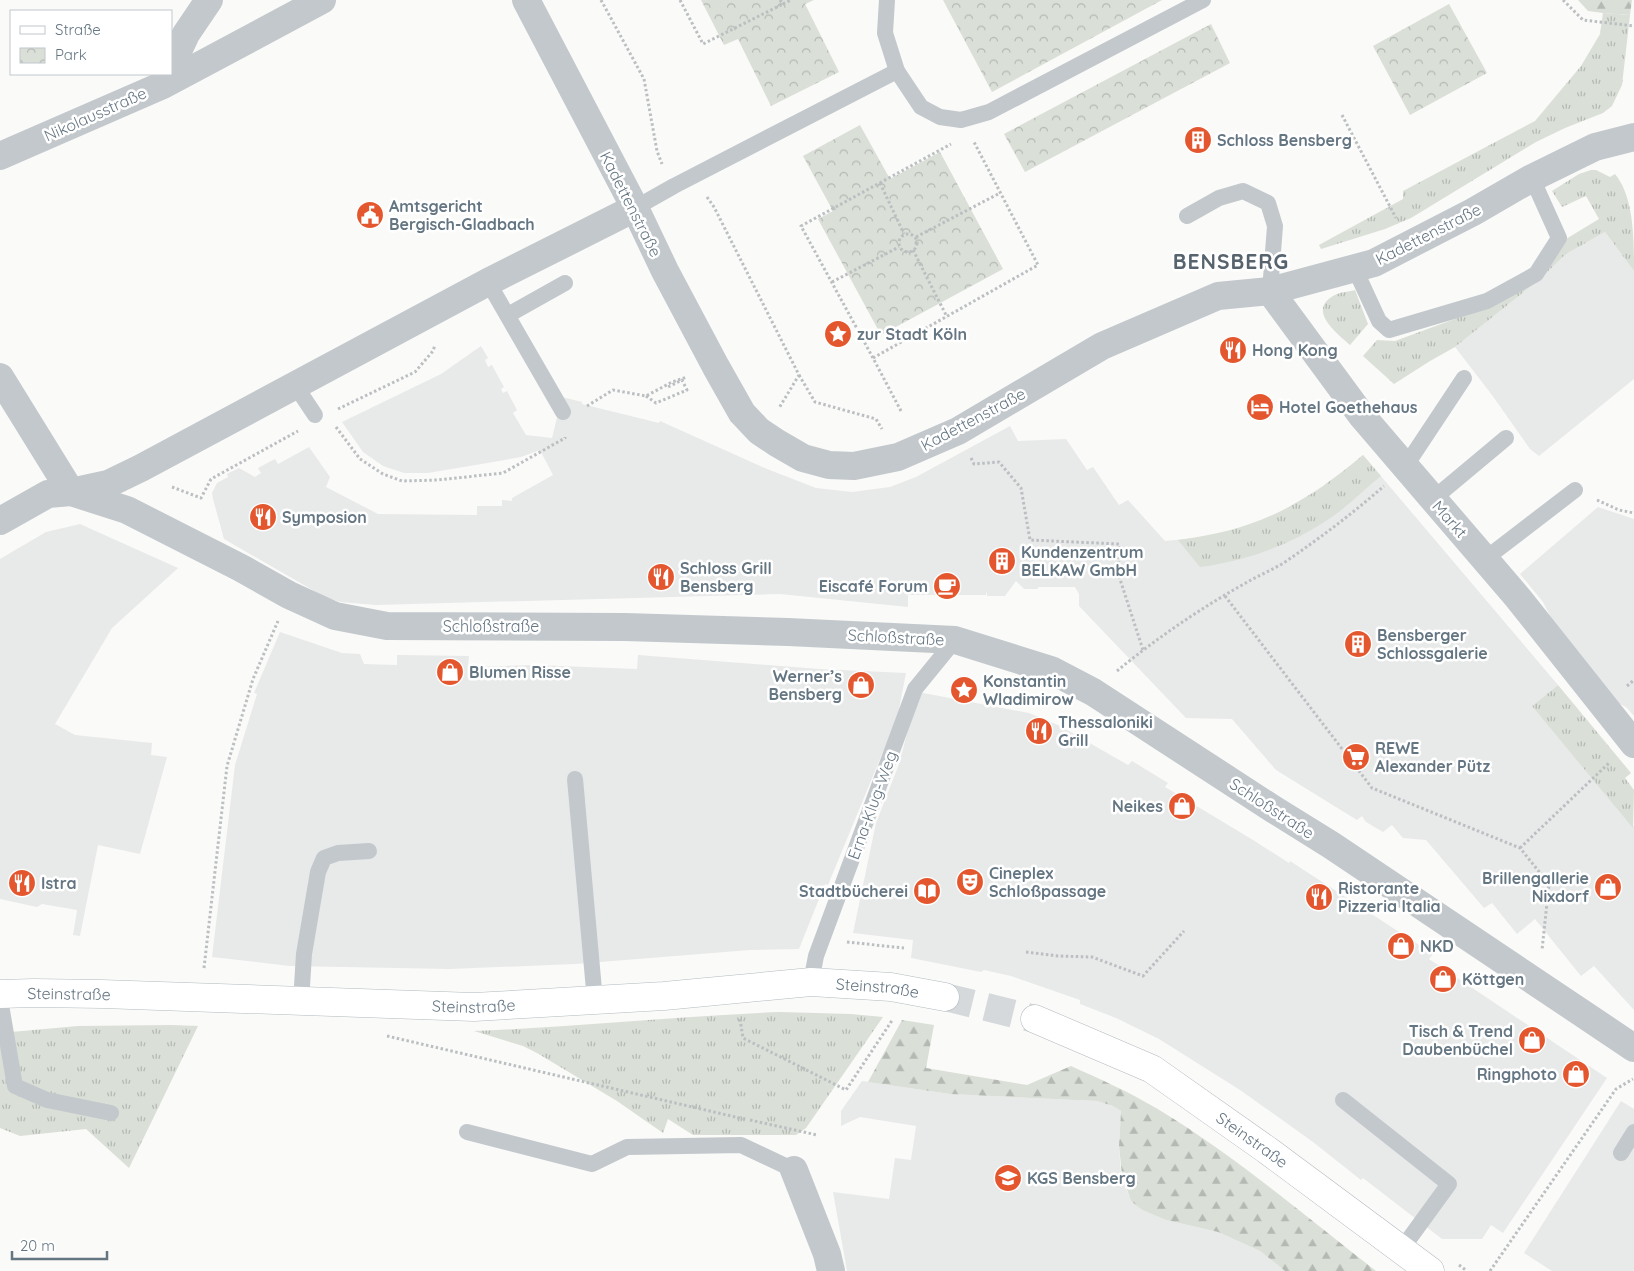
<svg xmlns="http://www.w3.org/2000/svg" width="1634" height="1271" font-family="Quicksand,sans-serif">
  <defs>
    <pattern id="grass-tufts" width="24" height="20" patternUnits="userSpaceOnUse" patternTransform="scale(1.25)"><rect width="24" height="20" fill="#dadfd7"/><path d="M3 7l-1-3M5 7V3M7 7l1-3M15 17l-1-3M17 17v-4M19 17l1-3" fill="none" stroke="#b4b9b4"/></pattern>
    <pattern id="forest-firs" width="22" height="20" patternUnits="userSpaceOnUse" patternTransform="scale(1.25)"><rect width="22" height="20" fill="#dadfd7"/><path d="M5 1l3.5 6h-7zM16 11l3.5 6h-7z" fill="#b4b9b4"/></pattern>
    <pattern id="park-crowns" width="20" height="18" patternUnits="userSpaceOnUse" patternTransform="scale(1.25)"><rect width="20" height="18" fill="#dadfd7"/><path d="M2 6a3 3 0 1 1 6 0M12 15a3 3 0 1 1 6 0" fill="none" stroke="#b4b9b4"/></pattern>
  </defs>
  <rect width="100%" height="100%" fill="#fafaf8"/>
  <g fill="#e8e9e9">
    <polygon points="1605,232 1634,271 1634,379 1539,456 1530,449 1492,395 1455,347 1540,279 1566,254"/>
    <polygon points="481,346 488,358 485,360 488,367 492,365 504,387 501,389 503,393 507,391 517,410 513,413 526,435 552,438 562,397 582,402 582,404 659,423 660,421 767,469 816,488 852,492 890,487 916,477 1010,426 1018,441 1066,439 1087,470 1093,467 1119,505 1128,500 1165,541 1206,537 1239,529 1280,512 1328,484 1363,455 1558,685 1532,706 1634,827 1634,1010 1594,966 1581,976 1535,919 1517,934 1492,903 1484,908 1426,840 1403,838 1392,825 1383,832 1366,822 1362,816 1357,820 1276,770 1232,719 1186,718 1079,606 1079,594 1075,587 1039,587 1037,589 1024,589 1016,581 1005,596 987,596 987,591 986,595 908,595 908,607 780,594 376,605 340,602 323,596 224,539 213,499 212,493 217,483 228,477 227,474 239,468 255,477 261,473 258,468 275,459 278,464 309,447 330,477 326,487 378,514 477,515 477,506 502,506 502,500 512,501 512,498 553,475 540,450 521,457 499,461 428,473 404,473 383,466 363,452 342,422 441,374"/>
    <polygon points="1598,507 1634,519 1634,716 1626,707 1618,703 1558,632 1543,602 1520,574"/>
    <polygon points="80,524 178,568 112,628 55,724 75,735 152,743 151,755 167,757 140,854 98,845 80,936 73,935 77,910 42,904 37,907 0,899 0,559 46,532"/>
    <polygon points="280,632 342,653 360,654 364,664 397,665 397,655 469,656 468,667 534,665 637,669 638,655 819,669 906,673 896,724 882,754 828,885 825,884 799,949 750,950 575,964 450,969 290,966 212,957 235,765 257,694 254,693"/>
    <polygon points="918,692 1029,713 1060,726 1128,765 1132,761 1168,783 1165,787 1253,840 1289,863 1290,861 1433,954 1429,959 1607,1078 1503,1233 1491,1225 1482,1239 1442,1239 1363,1178 1361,1180 1313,1142 1240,1090 1159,1039 1116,1018 1080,1004 1080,1000 1011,976 984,970 981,972 911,958 913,940 853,933 876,823 899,764"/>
    <polygon points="862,1081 950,1094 1097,1101 1113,1106 1121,1111 1119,1146 1121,1175 1131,1201 1142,1210 1166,1220 1218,1232 1260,1251 1285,1271 847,1271 833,1192 889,1199 895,1158 911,1160 916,1126 860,1117 841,1126 841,1111"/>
    <polygon points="1621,1101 1634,1109 1634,1271 1552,1271 1524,1253"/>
  </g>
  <g fill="url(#grass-tufts)">
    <polygon points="1603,13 1630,15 1622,85 1612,106 1603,113 1565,128 1536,142 1411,218 1385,229 1321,249 1319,245 1403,199 1403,191 1535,121 1581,66 1600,34"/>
    <path d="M1591 170H1596L1610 177 1615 174C1634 197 1634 239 1634 271L1605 232 1566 254 1540 279 1455 347 1430 361 1394 384 1363 356 1377 340 1395 341 1479 310 1566 239 1599 219 1586 196 1562 207 1552 191 1579 174Z"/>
    <path d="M1355 290 1368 324 1350 345C1338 334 1307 311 1333 296 1339 292 1348 292 1355 290Z"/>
    <path d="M1363 455 1381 476C1367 487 1354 500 1340 511 1299 542 1251 560 1200 567L1178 540C1257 530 1302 506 1363 455Z"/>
    <polygon points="1558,685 1631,773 1625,778 1634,790 1633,828 1532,706"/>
    <path d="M780 1012 851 1014 883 1017 806 1128 796 1135H693L668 1119 663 1133 617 1101 537 1053 523 1046 474 1031C576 1027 678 1016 780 1012Z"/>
    <polygon points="171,1025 198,1026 129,1168 86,1129 20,1136 0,1128 0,1033 78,1026"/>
  </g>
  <g fill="url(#forest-firs)">
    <polygon points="1578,0 1632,0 1630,15 1603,13 1588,11"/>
    <path d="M902 1020 934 1025 926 1068 1027 1085 1071 1066C1100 1079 1129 1092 1156 1108 1234 1155 1304 1215 1376 1271H1285L1260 1251 1218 1232 1166 1220 1142 1210 1131 1201 1122 1175 1119 1146 1121 1111 1113 1106 1097 1101 950 1094 868 1082Z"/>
  </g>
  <g fill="url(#park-crowns)">
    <polygon points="701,0 814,0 805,4 839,72 771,106 738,39 724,45"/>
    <polygon points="943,0 1162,0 992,92"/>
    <polygon points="1449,4 1487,73 1410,115 1373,46"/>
    <polygon points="1211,24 1230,63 1025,172 1004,134"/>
    <polygon points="860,125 890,179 940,152 1003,269 881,335 818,219 833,211 803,156"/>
  </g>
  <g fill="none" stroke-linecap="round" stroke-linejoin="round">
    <polyline stroke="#d5d9db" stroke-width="28" stroke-dasharray="28 14" stroke-linecap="butt" points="945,997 1035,1019"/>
    <g stroke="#b3babf" stroke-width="29">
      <g id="secondary">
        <path id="s1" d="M0 994 34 993 102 994 474 1007 664 996 811 982 891 987 945 997"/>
        <path id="s2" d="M1035 1019 1152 1069 1267 1150 1430 1271"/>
      </g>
    </g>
    <g stroke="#bbbfc2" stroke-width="3" stroke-dasharray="2.5 2.5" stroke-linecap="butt">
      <polyline points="601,0 644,79 657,151 662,164"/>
      <polyline points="680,0 703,44 783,4"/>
      <polyline points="780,0 783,4 791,0"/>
      <polyline points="1563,0 1583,20 1634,26"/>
      <polyline points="1342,115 1396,218"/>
      <polyline points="880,183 904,234"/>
      <polyline points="707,197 714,207 799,375 779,408"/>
      <circle cx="908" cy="243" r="9"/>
      <polyline points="916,237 1000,193"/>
      <polyline points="913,250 947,317"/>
      <polyline points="832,282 899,247"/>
      <polyline points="873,358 801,226 951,144"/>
      <polyline points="799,375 815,402 876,419 882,429"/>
      <polyline points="646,396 656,403 687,390 682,380 666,388"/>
      <polyline points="587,406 613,390 646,396 672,382 687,377"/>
      <polyline points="338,409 415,372 433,351 435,345"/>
      <polyline points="901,411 873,358 1038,265 974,142"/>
      <polyline points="336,427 360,459 383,474 402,481 438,480 503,473 565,438 565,437"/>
      <polyline points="971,458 974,464 999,462 1021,488 1030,540 1119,544 1118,573 1143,650"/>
      <polyline points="172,487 201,498 211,479 298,431"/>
      <polyline points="1597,500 1619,510 1634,513"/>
      <polyline points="1225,596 1372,788 1520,848 1549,884 1542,950"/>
      <path d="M1117 671C1158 637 1204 606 1251 580 1262 574 1274 569 1285 562 1320 538 1352 514 1384 486"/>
      <polyline points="1627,686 1634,680"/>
      <polyline points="1520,848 1610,762"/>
      <polyline points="847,942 904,948"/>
      <polyline points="1026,952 1058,956 1092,957 1143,976 1184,931"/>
      <polyline points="204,968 227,766 253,679 278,621"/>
      <polyline points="740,1019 743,1038 846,1090 893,1019"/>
      <polyline points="387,1036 744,1119"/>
      <polyline points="750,1120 817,1135"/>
      <polyline points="1459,1265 1467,1271"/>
      <polyline points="1490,1271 1616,1089 1633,1079"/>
    </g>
    <g stroke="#c3c8cc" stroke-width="16">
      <polyline points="887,0 885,33 897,71 921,107 940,117 961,120 989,112 1203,0"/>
      <polyline points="635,208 674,186 897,71"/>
      <polyline points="1187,216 1219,198 1243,191 1268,203 1275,226 1270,291"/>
      <polyline points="1354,267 1379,321 1389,330 1487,301 1536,274 1559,238 1532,178"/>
      <polyline points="488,282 563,412"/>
      <polyline points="508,315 565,283"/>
      <polyline points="295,385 315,415"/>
      <polyline points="1405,467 1464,378"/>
      <polyline points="1433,499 1506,438"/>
      <polyline points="1485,559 1575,490"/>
      <polyline points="575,779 595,1001"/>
      <polyline points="811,982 816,956 915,689 955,640"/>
      <polyline points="0,999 15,1086 47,1100 111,1113"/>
      <polyline points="301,1002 304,954 318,872 324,858 338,853 369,851"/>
      <polyline points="1343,1100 1449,1184 1401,1250"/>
      <polyline points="467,1132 592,1164 627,1147 741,1145 794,1170"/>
      <polyline points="1621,1153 1634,1132"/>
    </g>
    <g stroke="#c3c8cc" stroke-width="28">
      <polyline points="526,0 635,208 665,271 716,367 742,413 759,431 777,443 803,458 829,465 854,466 898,457 958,431 1102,346 1218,296 1270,291 1374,263 1473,212 1532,178 1595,147 1634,137"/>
      <polyline points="171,66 186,34 209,0"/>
      <polyline points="0,156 163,85 322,0"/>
      <polyline points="1270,291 1362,416 1518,598 1634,744"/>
      <polyline points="0,377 71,492"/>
      <polyline points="71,492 127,510 241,568 289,595 335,616 387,626 625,627 788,632 955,640 1051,670 1093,692 1273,809 1331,845 1634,1048"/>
      <polyline points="0,521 48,494 71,492 108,484 141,468 488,282 635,208"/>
      <polyline points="794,1170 827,1254 831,1271"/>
    </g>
    <use href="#secondary" stroke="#fff" stroke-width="28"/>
  </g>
  <defs>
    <g id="building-disc" transform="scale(1.4375)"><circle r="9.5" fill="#e4572e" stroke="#fff"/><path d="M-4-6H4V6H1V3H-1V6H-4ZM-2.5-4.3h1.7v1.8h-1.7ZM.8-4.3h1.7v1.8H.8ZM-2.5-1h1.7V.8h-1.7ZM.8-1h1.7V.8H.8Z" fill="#fff"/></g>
    <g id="civic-disc" transform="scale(1.4375)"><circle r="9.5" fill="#e4572e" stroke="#fff"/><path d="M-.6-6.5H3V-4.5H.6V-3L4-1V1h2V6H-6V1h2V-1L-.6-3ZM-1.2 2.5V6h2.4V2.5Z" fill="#fff"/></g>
    <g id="sight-disc" transform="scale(1.4375)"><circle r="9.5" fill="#e4572e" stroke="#fff"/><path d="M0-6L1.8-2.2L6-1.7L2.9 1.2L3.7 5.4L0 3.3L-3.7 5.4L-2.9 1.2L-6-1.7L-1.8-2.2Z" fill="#fff"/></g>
    <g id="restaurant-disc" transform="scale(1.4375)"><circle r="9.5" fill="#e4572e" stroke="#fff"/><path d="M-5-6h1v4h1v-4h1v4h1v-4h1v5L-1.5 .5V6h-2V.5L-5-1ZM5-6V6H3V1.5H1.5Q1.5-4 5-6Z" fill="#fff"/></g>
    <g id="hotel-disc" transform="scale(1.4375)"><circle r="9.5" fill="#e4572e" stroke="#fff"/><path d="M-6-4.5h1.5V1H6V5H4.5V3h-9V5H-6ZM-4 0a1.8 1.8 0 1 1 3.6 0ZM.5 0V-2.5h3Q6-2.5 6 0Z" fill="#fff"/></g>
    <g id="cafe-disc" transform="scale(1.4375)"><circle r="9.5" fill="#e4572e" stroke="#fff"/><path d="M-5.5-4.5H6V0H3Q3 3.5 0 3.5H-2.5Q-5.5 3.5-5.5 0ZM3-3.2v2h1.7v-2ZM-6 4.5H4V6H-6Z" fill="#fff"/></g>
    <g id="shop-disc" transform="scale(1.4375)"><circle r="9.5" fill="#e4572e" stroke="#fff"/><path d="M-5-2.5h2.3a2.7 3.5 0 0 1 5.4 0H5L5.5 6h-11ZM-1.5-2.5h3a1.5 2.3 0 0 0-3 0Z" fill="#fff"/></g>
    <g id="supermarket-disc" transform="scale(1.4375)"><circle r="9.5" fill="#e4572e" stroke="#fff"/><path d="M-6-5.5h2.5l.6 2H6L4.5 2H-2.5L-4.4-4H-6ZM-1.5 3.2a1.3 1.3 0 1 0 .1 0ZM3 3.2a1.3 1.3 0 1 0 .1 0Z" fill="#fff"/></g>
    <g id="theatre-disc" transform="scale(1.4375)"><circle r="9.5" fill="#e4572e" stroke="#fff"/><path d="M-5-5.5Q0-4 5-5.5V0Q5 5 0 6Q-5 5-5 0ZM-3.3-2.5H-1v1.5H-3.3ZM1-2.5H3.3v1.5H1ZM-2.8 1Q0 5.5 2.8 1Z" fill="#fff"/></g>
    <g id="library-disc" transform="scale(1.4375)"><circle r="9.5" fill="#e4572e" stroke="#fff"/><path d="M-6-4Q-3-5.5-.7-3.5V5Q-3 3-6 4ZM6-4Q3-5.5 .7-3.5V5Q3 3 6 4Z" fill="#fff"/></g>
    <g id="school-disc" transform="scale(1.4375)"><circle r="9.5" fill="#e4572e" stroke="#fff"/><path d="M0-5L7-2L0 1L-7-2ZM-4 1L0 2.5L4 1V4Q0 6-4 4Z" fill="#fff"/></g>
  </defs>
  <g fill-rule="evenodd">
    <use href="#building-disc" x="1198" y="140"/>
    <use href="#civic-disc" x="370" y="215"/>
    <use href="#sight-disc" x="838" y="334"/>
    <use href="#restaurant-disc" x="1233" y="350"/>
    <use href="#hotel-disc" x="1260" y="407"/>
    <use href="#restaurant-disc" x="263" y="517"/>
    <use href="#building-disc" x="1002" y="561"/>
    <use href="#restaurant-disc" x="661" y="577"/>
    <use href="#cafe-disc" x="947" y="586"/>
    <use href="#building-disc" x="1358" y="644"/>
    <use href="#shop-disc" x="450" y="672"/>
    <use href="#shop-disc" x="861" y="685"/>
    <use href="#sight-disc" x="964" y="690"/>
    <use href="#restaurant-disc" x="1039" y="731"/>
    <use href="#supermarket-disc" x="1356" y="757"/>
    <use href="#shop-disc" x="1182" y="806"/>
    <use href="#theatre-disc" x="970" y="882"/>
    <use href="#restaurant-disc" x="22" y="883"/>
    <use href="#shop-disc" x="1608" y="887"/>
    <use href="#library-disc" x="927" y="891"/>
    <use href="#restaurant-disc" x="1319" y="897"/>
    <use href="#shop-disc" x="1401" y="946"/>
    <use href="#shop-disc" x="1443" y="979"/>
    <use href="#shop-disc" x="1532" y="1040"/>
    <use href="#shop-disc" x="1576" y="1074"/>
    <use href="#school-disc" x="1008" y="1178"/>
  </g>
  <g text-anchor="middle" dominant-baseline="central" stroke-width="5" stroke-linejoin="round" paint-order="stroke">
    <g font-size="16" fill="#657683" stroke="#fff">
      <text transform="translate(95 114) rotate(-24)">Nikolausstraße</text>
      <text transform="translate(631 204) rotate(63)">Kadettenstraße</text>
      <text transform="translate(1428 234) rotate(-27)">Kadettenstraße</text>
      <text transform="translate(973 419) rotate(-28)">Kadettenstraße</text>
      <text transform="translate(1450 519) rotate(49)">Markt</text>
      <text x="491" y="626">Schloßstraße</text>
      <text transform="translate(896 637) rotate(3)">Schloßstraße</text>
      <text transform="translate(872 805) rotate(-70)">Erna-Klug-Weg</text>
      <text transform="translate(1272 808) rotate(33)">Schloßstraße</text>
      <text stroke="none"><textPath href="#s1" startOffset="879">Steinstraße</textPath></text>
      <text stroke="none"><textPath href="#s1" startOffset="69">Steinstraße</textPath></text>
      <text stroke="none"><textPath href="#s1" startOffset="474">Steinstraße</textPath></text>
      <text stroke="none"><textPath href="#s2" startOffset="250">Steinstraße</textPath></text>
    </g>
    <g font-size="16" font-weight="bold" fill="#657683" stroke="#fff" text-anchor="start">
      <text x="1217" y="140">Schloss Bensberg</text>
      <text x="389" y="206">Amtsgericht<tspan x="389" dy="18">Bergisch-Gladbach</tspan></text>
      <text x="857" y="334">zur Stadt Köln</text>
      <text x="1252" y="350">Hong Kong</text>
      <text x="1279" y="407">Hotel Goethehaus</text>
      <text x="282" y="517">Symposion</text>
      <text x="1021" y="552">Kundenzentrum<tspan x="1021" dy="18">BELKAW GmbH</tspan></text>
      <text x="680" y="568">Schloss Grill<tspan x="680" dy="18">Bensberg</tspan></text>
      <text x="928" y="586" text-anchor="end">Eiscafé Forum</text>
      <text x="1377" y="635">Bensberger<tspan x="1377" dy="18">Schlossgalerie</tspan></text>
      <text x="469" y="672">Blumen Risse</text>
      <text x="842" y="676" text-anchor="end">Werner’s<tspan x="842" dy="18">Bensberg</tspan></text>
      <text x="983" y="681">Konstantin<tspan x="983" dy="18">Wladimirow</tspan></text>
      <text x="1058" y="722">Thessaloniki<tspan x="1058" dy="18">Grill</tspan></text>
      <text x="1375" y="748">REWE<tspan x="1375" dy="18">Alexander Pütz</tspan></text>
      <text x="1163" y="806" text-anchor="end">Neikes</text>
      <text x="989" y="873">Cineplex<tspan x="989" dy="18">Schloßpassage</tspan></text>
      <text x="1589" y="878" text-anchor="end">Brillengallerie<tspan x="1589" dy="18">Nixdorf</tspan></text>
      <text x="41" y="883">Istra</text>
      <text x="1338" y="888">Ristorante<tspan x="1338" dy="18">Pizzeria Italia</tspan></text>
      <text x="908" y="891" text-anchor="end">Stadtbücherei</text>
      <text x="1420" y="946">NKD</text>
      <text x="1462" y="979">Köttgen</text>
      <text x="1513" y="1031" text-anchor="end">Tisch &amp; Trend<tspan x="1513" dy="18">Daubenbüchel</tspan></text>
      <text x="1557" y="1074" text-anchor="end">Ringphoto</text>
      <text x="1027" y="1178">KGS Bensberg</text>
    </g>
    <g font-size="21" font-weight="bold" letter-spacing="1" fill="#57646e" stroke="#fff">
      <text x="1231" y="261">BENSBERG</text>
    </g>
  </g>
  <rect x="10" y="10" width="162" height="65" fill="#ffffff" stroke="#c1c8cd"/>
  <rect x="20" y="26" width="25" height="8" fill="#ffffff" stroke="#c1c8cd"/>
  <text x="55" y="35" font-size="15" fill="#657683">Straße</text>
  <rect x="20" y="48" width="25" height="15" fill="url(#park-crowns)" stroke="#c1c8cd"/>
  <text x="55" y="60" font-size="15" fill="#657683">Park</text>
  <path d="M12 1251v8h95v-8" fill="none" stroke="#657683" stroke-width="2.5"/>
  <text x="20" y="1251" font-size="15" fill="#657683" stroke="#ffffff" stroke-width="4" paint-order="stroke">20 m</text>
</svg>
